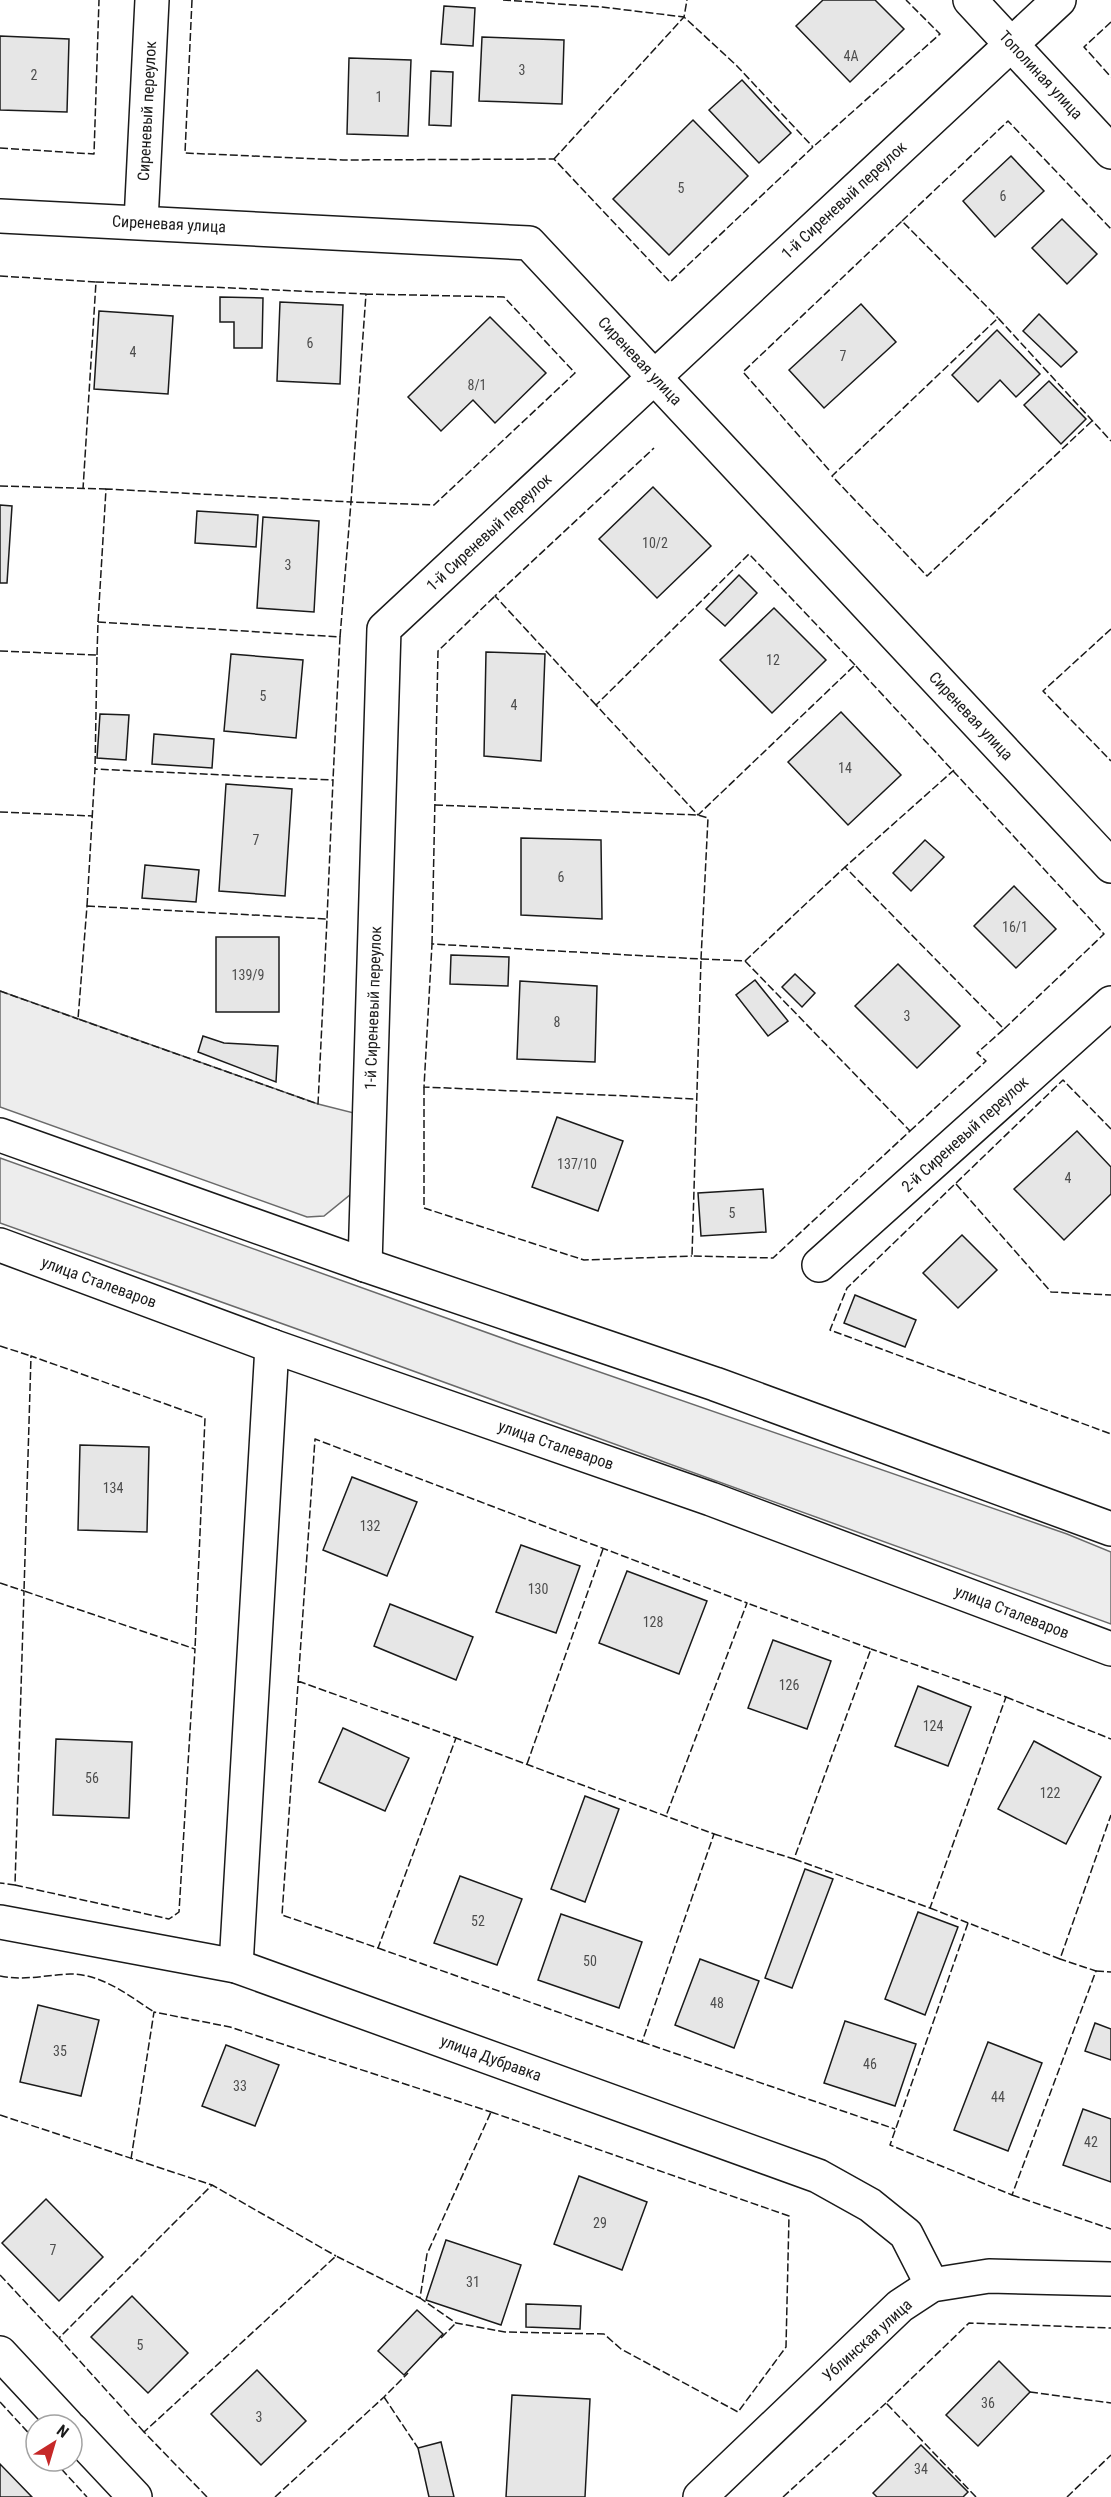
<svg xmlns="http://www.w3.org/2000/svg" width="1111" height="2497" font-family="'Roboto Condensed',sans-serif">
  <rect width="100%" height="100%" fill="#fff"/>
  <g fill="#ededed" stroke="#6a6a6a" stroke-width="1.5">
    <polygon points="0,991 318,1104 354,1113 354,1175 351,1194 324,1216 307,1217 0,1107"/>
    <polygon points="0,1158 516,1343 1067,1534 1111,1552 1111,1624 325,1339 0,1223"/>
  </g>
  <g fill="#e6e6e6" stroke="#1a1a1a" stroke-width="1.5">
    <polygon points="823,0 875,0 904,29 850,82 796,26"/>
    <polygon points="444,6 475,8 473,46 441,44"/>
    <polygon points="0,36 69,39 67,112 0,110"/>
    <polygon points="482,37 564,40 562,104 479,101"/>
    <polygon points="349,58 411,60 408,136 347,134"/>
    <polygon points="431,71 453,72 451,126 429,125"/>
    <polygon points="742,80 791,133 759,163 709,110"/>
    <polygon points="693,120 748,176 669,255 613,199"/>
    <polygon points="1011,156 1044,191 995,237 963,201"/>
    <polygon points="1062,219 1097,254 1067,284 1032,248"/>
    <polygon points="220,297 263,298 262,348 234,348 234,322 220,322"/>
    <polygon points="280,302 343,305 340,384 277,381"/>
    <polygon points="861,304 896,342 824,408 789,370"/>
    <polygon points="99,311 173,316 168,394 94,389"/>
    <polygon points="1039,314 1077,352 1061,367 1023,331"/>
    <polygon points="490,317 546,373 495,423 473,400 441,431 408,397"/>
    <polygon points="997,330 1040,374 1016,397 1000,380 978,402 952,375"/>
    <polygon points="1049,381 1086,419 1061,444 1024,405"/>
    <polygon points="653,487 711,546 657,598 599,539"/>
    <polygon points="0,505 12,506 7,583 0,583"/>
    <polygon points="197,511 258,515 256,547 195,543"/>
    <polygon points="263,517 319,521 314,612 257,608"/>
    <polygon points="739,575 757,593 725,626 706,609"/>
    <polygon points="774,608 826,660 772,713 720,660"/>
    <polygon points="486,652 545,654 541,761 484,756"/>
    <polygon points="231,654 303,660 296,738 224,731"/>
    <polygon points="841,712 901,775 848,825 788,762"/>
    <polygon points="100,714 129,715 126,760 97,758"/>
    <polygon points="154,734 214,739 212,768 152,764"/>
    <polygon points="226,784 292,789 285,896 219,891"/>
    <polygon points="521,838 601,840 602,919 521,915"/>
    <polygon points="925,840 944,857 911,891 893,873"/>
    <polygon points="145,865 199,870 196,902 142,898"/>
    <polygon points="1014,886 1056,929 1016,968 974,926"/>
    <rect x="216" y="937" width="63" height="75"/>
    <polygon points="451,955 509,957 508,986 450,984"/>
    <polygon points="898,964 960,1026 917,1068 855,1006"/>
    <polygon points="795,974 815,993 802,1007 782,987"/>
    <polygon points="755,980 788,1021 768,1036 736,995"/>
    <polygon points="520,981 597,986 595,1062 517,1059"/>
    <polygon points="203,1036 224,1043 278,1046 276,1082 198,1052"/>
    <polygon points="557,1117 623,1141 598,1211 532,1187"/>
    <polygon points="1077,1131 1111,1167 1111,1194 1064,1240 1014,1189"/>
    <polygon points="763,1189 766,1232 701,1236 698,1193"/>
    <polygon points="962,1235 997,1270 958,1308 923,1273"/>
    <polygon points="855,1295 916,1320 905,1347 844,1323"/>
    <polygon points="80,1445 149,1447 147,1532 78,1530"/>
    <polygon points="352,1477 417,1502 387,1576 323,1550"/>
    <polygon points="521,1545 580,1566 556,1633 496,1612"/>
    <polygon points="627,1571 707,1601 679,1674 599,1643"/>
    <polygon points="390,1604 473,1637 456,1680 374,1646"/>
    <polygon points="773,1640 831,1661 807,1729 748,1708"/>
    <polygon points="918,1686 971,1707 948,1766 895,1746"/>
    <polygon points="343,1728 409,1758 385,1811 319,1782"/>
    <polygon points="56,1739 132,1742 129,1818 53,1815"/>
    <polygon points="1034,1741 1101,1777 1066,1844 998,1809"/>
    <polygon points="585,1796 619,1809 585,1902 551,1889"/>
    <polygon points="805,1869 833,1879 792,1988 765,1978"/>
    <polygon points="460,1876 522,1899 497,1965 434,1943"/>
    <polygon points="918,1912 958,1927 925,2015 885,1999"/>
    <polygon points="561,1914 642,1942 619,2008 538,1980"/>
    <polygon points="700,1959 759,1981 734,2048 675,2025"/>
    <polygon points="38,2005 99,2020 81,2096 20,2082"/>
    <polygon points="845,2021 916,2044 895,2106 824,2083"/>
    <polygon points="1095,2023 1111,2029 1111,2060 1085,2051"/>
    <polygon points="988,2042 1042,2063 1008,2151 954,2130"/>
    <polygon points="226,2045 279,2065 255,2126 202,2106"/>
    <polygon points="1083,2109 1111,2119 1111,2182 1063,2165"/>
    <polygon points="579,2176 647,2202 622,2270 554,2244"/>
    <polygon points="46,2199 103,2257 59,2301 2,2243"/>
    <polygon points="446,2240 521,2265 501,2325 426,2300"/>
    <polygon points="132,2296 188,2353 148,2393 91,2337"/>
    <polygon points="526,2304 581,2306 580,2329 526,2327"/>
    <polygon points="417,2310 443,2334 404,2375 378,2351"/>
    <polygon points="999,2361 1030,2392 978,2446 946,2415"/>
    <polygon points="257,2370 306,2421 261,2465 211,2414"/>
    <polygon points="512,2395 590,2399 585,2497 506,2497"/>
    <polygon points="441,2442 454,2497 429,2497 418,2448"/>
    <polygon points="921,2445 968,2492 963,2497 877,2497 873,2493"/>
    <polygon points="0,2464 32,2497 0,2497"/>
  </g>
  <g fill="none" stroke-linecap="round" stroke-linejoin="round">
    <g stroke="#1a1a1a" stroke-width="36">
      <g id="minor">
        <polyline points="970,0 1111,152"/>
        <polyline points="0,216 529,243 1111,866"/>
        <polyline points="141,222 152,0"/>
        <polyline points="365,1265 384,629 1059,0"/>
        <polyline points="819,1265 1111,1003"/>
        <polyline points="0,1922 236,1966 818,2176 870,2205 906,2234 932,2285"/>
        <polyline points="236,1966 272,1346"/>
        <polyline points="0,2353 67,2425"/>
        <polyline points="72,2430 135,2497"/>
        <polyline points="700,2497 900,2306 932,2285 989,2276 1111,2279"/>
      </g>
    </g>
    <g stroke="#1a1a1a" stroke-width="36">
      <g id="major">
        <polyline points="0,1135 365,1265 715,1384 1111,1529"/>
        <polyline points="0,1245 272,1346 711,1499 1111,1649"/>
      </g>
    </g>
    <use href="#minor" stroke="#fff" stroke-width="33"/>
    <use href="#major" stroke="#fff" stroke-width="33"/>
    <g stroke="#1a1a1a" stroke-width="1.5" stroke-dasharray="8 3" stroke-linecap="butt">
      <polyline points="192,0 185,153 343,160 554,159 670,282 813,147 940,34 906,0"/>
      <polyline points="503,0 602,7 684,17 736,65 813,147"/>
      <polyline points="1111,22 1084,47 1111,77"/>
      <polyline points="0,148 94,154 99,0"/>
      <polyline points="554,159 684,17 687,0"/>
      <polyline points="902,221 1008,121 1111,229"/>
      <polyline points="0,276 96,282 83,489"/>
      <polyline points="96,282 366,294 351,502 434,505 575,373 504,297 366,294"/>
      <polyline points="1092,421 927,576 832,476 998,318 1111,441"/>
      <polyline points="829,470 743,372 902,221 998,318"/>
      <polyline points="0,486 106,489"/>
      <polyline points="98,622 106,489 351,502 340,637"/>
      <polyline points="1111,629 1043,691 1111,761"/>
      <polyline points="0,651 97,655 95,769"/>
      <polyline points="97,655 98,622 340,637 333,780"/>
      <polyline points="855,665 749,554 596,705 698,815 855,665 1104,934 1004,1029 845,867 954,770"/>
      <polyline points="596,705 495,596 654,448"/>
      <polyline points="435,805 698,815 708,818 701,959 432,944 424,1087 696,1099"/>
      <polyline points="0,812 93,816"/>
      <polygon points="87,906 327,919 318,1104 78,1019"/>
      <polyline points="87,906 95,769 333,780 327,919"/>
      <polyline points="432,944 438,651 495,596"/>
      <polygon points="701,959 745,961 910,1131 773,1258 692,1256"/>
      <polyline points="745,961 845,867"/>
      <polyline points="0,991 78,1019"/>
      <polyline points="424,1087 424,1208 584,1260 692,1256"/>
      <polyline points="1111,1129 1063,1080 847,1288 830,1330 1111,1434"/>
      <polyline points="910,1131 986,1061 977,1053 1004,1029"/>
      <polyline points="956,1184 1051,1292 1111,1295"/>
      <polyline points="0,1346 31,1356"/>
      <polyline points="0,1583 24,1591 15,1885 0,1883"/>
      <polyline points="298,1681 456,1738 378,1948 282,1915 315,1439 747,1603 666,1816"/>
      <polyline points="1006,1697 1111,1739"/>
      <polyline points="527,1764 603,1549"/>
      <polyline points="714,1834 794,1859 871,1649 747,1603"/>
      <polyline points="794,1859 930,1908 1006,1697 871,1649"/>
      <polyline points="15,1885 169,1919 179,1912 195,1649 24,1591 31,1356 205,1418 195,1649"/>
      <polyline points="930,1908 1060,1959 1111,1815"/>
      <polyline points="968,1923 890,2145 1012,2195 1096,1971 1060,1959"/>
      <polyline points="378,1948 642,2042 714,1834 456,1738"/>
      <polyline points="1096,1971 1111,1972"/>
      <path d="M0 1976C23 1981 46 1975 70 1974 102 1974 128 1995 154 2012"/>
      <polyline points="642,2042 895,2129"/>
      <polygon points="491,2112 789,2216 786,2347 738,2412 621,2349 604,2334 505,2332 456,2323 420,2298 427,2254"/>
      <polyline points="0,2115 212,2185"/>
      <polyline points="131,2159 154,2012 230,2027 491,2112"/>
      <polyline points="1012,2195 1111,2229"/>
      <polyline points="0,2275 59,2338"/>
      <polyline points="441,2338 456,2323"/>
      <polyline points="1030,2392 1111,2403"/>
      <polyline points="384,2397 418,2448"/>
      <polyline points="0,2402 36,2441"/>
      <polyline points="144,2432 59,2338 212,2185 336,2256"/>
      <polyline points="54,2461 87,2497"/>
      <polyline points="207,2497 144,2432 336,2256 420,2298"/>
      <polyline points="275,2497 384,2397 408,2373"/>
      <polyline points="783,2497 886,2403"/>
      <polyline points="976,2497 886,2403 969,2323 1111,2328"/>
      <polyline points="1067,2497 1111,2455"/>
    </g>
  </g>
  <g text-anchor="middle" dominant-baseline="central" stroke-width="4.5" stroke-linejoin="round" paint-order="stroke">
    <g font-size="14" fill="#4d4d4d">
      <text x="851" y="56">4А</text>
      <text x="522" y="70">3</text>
      <text x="34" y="75">2</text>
      <text x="379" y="97">1</text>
      <text x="681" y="188">5</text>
      <text x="1003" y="196">6</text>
      <text x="310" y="343">6</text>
      <text x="133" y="352">4</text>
      <text x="843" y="356">7</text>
      <text x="477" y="385">8/1</text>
      <text x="655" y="543">10/2</text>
      <text x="288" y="565">3</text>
      <text x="773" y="660">12</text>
      <text x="263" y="696">5</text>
      <text x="514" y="705">4</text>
      <text x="845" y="768">14</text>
      <text x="256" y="840">7</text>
      <text x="561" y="877">6</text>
      <text x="1015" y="927">16/1</text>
      <text x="248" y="975">139/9</text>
      <text x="907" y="1016">3</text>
      <text x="557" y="1022">8</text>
      <text x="577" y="1164">137/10</text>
      <text x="1068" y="1178">4</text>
      <text x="732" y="1213">5</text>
      <text x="113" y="1488">134</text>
      <text x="370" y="1526">132</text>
      <text x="538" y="1589">130</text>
      <text x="653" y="1622">128</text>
      <text x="789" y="1685">126</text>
      <text x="933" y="1726">124</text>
      <text x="92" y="1778">56</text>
      <text x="1050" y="1793">122</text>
      <text x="478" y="1921">52</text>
      <text x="590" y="1961">50</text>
      <text x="717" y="2003">48</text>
      <text x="60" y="2051">35</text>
      <text x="870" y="2064">46</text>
      <text x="240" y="2086">33</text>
      <text x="998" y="2097">44</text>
      <text x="1091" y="2142">42</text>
      <text x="600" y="2223">29</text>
      <text x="53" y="2250">7</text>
      <text x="473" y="2282">31</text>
      <text x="140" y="2345">5</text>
      <text x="988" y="2403">36</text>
      <text x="259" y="2417">3</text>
      <text x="921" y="2469">34</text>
    </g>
    <g font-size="16" fill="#1a1a1a" stroke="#fff">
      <text transform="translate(1041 75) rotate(47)">Тополиная улица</text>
      <text transform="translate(147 111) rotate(-87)">Сиреневый переулок</text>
      <text transform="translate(844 200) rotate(-43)">1-й Сиреневый переулок</text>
      <text transform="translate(169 224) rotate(3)">Сиреневая улица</text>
      <text transform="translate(640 361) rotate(47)">Сиреневая улица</text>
      <text transform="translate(489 532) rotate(-43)">1-й Сиреневый переулок</text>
      <text transform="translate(971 716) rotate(47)">Сиреневая улица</text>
      <text transform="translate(373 1008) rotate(-88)">1-й Сиреневый переулок</text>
      <text transform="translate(965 1134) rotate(-42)">2-й Сиреневый переулок</text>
      <text transform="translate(99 1282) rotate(20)">улица Сталеваров</text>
      <text transform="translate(556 1445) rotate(19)">улица Сталеваров</text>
      <text transform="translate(1012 1612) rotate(21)">улица Сталеваров</text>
      <text transform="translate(491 2058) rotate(20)">улица Дубравка</text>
      <text transform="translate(867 2340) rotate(-42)">Ублинская улица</text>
    </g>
  </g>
  <g transform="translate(54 2443) rotate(37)"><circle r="28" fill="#ffffff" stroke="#a3a3a3" stroke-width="1.5"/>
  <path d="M0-4.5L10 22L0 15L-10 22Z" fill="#c62828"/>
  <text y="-9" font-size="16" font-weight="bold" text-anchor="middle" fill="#1a1a1a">N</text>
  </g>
</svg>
